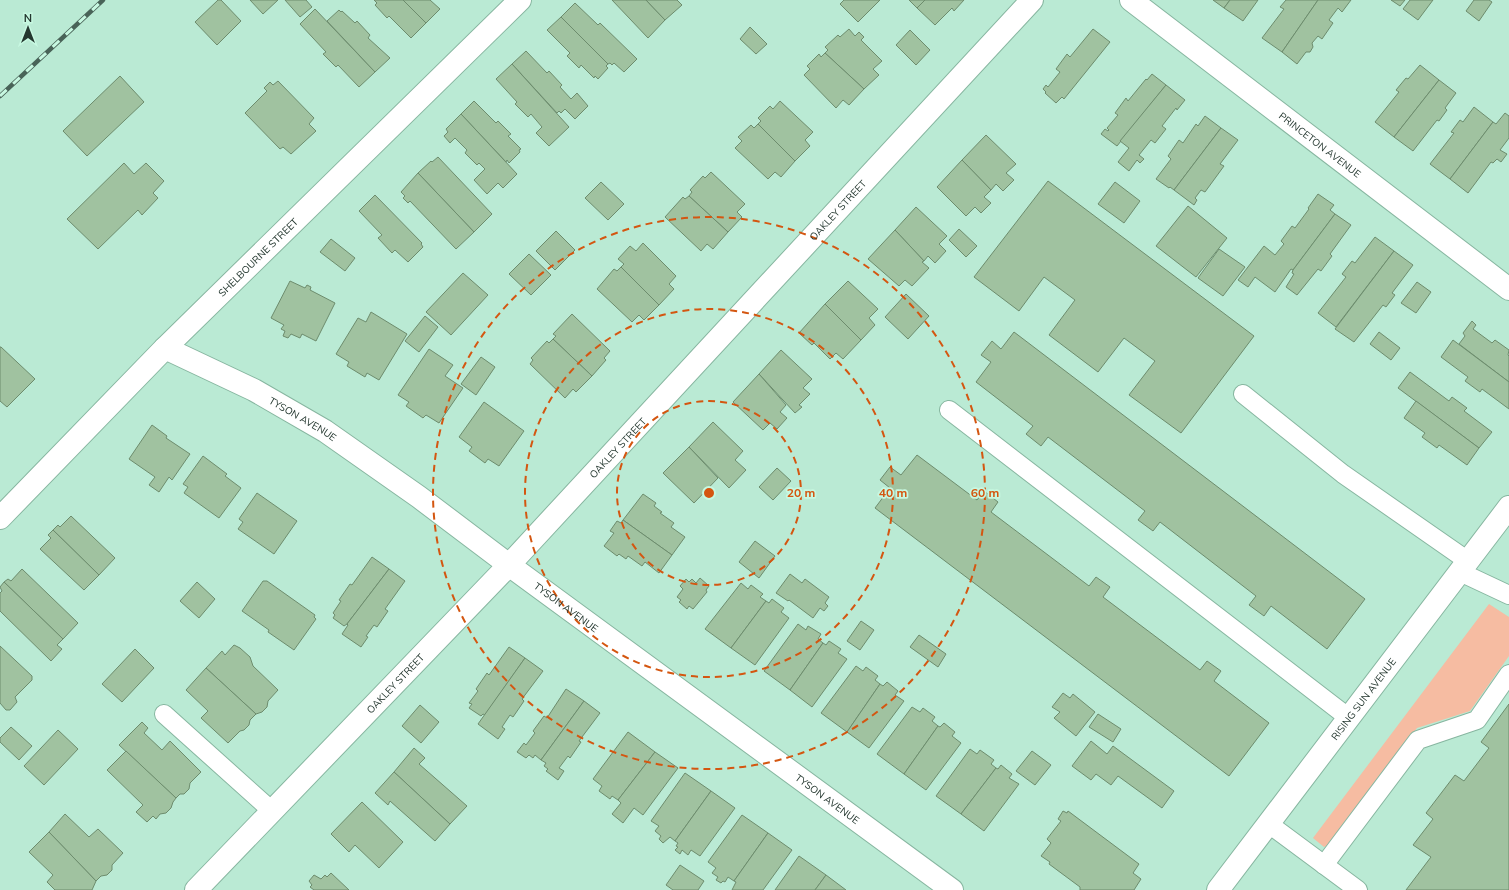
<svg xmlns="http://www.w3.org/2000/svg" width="1509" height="890" font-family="Mulish,sans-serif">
  <rect width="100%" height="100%" fill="#baead4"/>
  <polygon fill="#f6bca2" points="1489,604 1509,617 1509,656 1470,711 1417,728 1330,844 1324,847 1313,838"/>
  <g fill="#a0c2a0" stroke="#6d8c6d">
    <polygon points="218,0 221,0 241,21 217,45 195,22"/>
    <polygon points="250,0 278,0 263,14"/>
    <polygon points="285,0 306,0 312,7 300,17"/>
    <polygon points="374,0 403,0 426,23 411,38 389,16 387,18 375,5 377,3"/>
    <polygon points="403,0 430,0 440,9 426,23"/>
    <polygon points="612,0 646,0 665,20 648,38"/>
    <polygon points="646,0 677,0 682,5 665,20"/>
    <polygon points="844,0 880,0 858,22 840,4"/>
    <polygon points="909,0 925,0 917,8"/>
    <polygon points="925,0 964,0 954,11 952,8 935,25 917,8"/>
    <polygon points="1213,0 1230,0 1224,8"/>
    <polygon points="1230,0 1258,0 1243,21 1224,8"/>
    <polygon points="1286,0 1318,0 1282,52 1262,38 1284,9 1280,7"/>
    <polygon points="1318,0 1351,0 1342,12 1338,8 1329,20 1333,23 1322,39 1318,36 1312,43 1313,47 1310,52 1306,52 1297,64 1282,52"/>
    <polygon points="1391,0 1405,0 1400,6"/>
    <polygon points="1410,0 1433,0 1418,20 1403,9"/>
    <polygon points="1474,0 1489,0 1492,2 1479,21 1466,11"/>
    <polygon points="575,3 598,25 600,23 637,59 624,72 614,63 612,65 610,63 608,64 561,17"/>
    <polygon points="315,9 375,72 359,87 338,65 336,67 323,54 326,52 300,24"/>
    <polygon points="339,10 341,12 342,11 355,23 357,21 370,35 368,38 390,58 375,72 327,21"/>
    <polygon points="561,17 608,64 606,66 608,68 598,79 595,76 594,78 581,65 579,68 567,56 570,53 547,30"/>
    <polygon points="750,27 767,44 756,54 740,39"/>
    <polygon points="849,29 855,36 859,32 864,37 861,40 882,61 873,69 879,75 864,89 825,53 828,50 825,47 838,35 840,37"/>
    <polygon points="1093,29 1110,42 1064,99 1062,97 1056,103 1045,93 1046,92 1043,89 1046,85 1048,87 1060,72 1056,69 1067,54 1070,57"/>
    <polygon points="910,30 930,50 916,65 896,45"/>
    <polygon points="526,51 547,73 549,71 562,85 560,87 571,99 577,93 588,106 575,119 565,109 561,113 559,111 557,113 512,64"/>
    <polygon points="825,53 864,89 849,105 843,100 836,108 804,75 810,69 807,66 819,54 821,57"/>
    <polygon points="512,64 569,127 549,146 536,133 542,127 531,114 528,117 515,104 517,102 496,79"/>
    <polygon points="1420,65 1439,80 1394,137 1375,122 1399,92 1396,90 1406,78 1408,79"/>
    <polygon points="1152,74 1166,85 1117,146 1101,134 1105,129 1108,131 1109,130 1107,128 1118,115 1115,113 1126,98 1128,101 1146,79 1147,80"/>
    <polygon points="120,76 144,102 87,156 63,131"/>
    <polygon points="1439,80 1456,93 1445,108 1447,110 1439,121 1437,120 1413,151 1394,137"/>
    <polygon points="278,81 314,118 309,124 316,131 291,154 283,147 280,149 245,113 267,91 264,88 270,82 273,85"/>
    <polygon points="1166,85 1185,100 1177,110 1176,108 1162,126 1166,129 1155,143 1151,140 1139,155 1144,159 1140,163 1137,160 1129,171 1118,162 1129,148 1120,141"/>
    <polygon points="474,101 496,123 498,121 511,134 508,136 521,149 519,150 520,152 509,163 507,160 506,162 461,114"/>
    <polygon points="780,101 813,132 805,140 810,146 795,161 758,124 761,121 758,118 770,106 773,109"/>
    <polygon points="1474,107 1493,122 1450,179 1430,164 1454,133 1451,132 1460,120 1463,122"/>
    <polygon points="1505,113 1509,116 1509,138 1500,150 1507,154 1501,162 1497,159 1493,163 1491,162 1468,193 1450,179 1493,122 1496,124"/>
    <polygon points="461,114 517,174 503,188 498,183 487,194 474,180 485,169 479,163 477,165 465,153 467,150 455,138 450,143 444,136 448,132 446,129"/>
    <polygon points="1205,116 1221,128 1174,190 1170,187 1169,188 1156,179 1171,159 1168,156 1179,140 1183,143 1196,124 1198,126"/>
    <polygon points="758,124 795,161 781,177 775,172 768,179 735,148 742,141 738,137 751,125 754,128"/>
    <polygon points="1221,128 1238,140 1220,164 1224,166 1205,192 1201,190 1195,198 1197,200 1194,205 1174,190"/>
    <polygon points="986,135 1016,164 1006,173 1014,180 1003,191 996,184 991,190 962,160"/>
    <polygon points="438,157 492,214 474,232 418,173 431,161 432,162"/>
    <polygon points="962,160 991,190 984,197 991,203 981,213 975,207 966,216 937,187"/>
    <polygon points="124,163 134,174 146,163 164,181 153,193 158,198 142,215 138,210 98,249 67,219"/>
    <polygon points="711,172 745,204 737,212 742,217 728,232 689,196 692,192 690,190 703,176 705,178"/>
    <polygon points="418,173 474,232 456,249 410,201 408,203 403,198 405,196 401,192"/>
    <polygon points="1048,181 1254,336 1181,433 1129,395 1155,361 1124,338 1098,372 1049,335 1075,300 1044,277 1019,311 974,277"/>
    <polygon points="601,182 624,204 608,220 585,198"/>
    <polygon points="1115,182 1140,201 1124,223 1098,204"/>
    <polygon points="1318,194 1334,205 1330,210 1335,214 1293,270 1291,269 1275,292 1255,277 1248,287 1238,280 1264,246 1275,255 1284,244 1281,241 1292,226 1295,228 1309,209 1308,208"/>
    <polygon points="375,195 422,243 421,244 423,247 408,262 395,250 392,253 378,238 382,235 359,211"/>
    <polygon points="689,196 728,232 713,249 707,244 701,251 665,217 683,197 685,199"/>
    <polygon points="1188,206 1227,238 1196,277 1156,246"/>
    <polygon points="916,207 947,236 939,244 946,251 935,263 928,256 924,261 895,230"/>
    <polygon points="1335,214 1351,225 1330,254 1332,256 1321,271 1318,269 1297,295 1286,287 1294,274 1292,273 1293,270"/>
    <polygon points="959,229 977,246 966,257 949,240"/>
    <polygon points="895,230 924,261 922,262 929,268 912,286 905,280 899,286 868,259"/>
    <polygon points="556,231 575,250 555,270 536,251"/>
    <polygon points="1375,237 1394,251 1336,327 1318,313 1346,277 1342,274 1352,261 1355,263"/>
    <polygon points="331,239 355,258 345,271 320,252"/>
    <polygon points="643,243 676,276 669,284 674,289 659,305 621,267 624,264 618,259 630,246 636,251"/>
    <polygon points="1219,249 1245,267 1223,296 1198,278"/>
    <polygon points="1394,251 1413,265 1392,293 1395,295 1386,307 1383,305 1354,342 1335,329"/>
    <polygon points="529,254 551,275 531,295 509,274"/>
    <polygon points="621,267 659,305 644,320 639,315 632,322 597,289 614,269 617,271"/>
    <polygon points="463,273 488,295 451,335 426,312"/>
    <polygon points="290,281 305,288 307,285 311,287 310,290 335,303 316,341 302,334 300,338 291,334 288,338 283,336 285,331 281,329 284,325 271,318"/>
    <polygon points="848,281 878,309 869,318 875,325 861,340 825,304"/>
    <polygon points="1417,282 1431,292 1416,313 1401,303"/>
    <polygon points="906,294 929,316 908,339 885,317"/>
    <polygon points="825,304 861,340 843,359 836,353 830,359 814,343 812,345 799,333"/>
    <polygon points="371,312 407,334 379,380 367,373 365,377 347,366 349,362 336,354 358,318 366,322"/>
    <polygon points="572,314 610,351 604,358 606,360 592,376 553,339 556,336 553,334"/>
    <polygon points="425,316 438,327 419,352 405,341"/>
    <polygon points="1472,321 1476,325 1473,329 1492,343 1495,340 1509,350 1508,355 1509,356 1509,382 1459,344 1465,336 1463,333"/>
    <polygon points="1014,332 1365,599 1327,649 1271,606 1264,616 1249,605 1256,596 1160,522 1153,531 1138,520 1145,511 1048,437 1041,446 1026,434 1033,426 976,382 991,362 981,355 992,341 1001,349"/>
    <polygon points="1379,332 1400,348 1391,360 1370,344"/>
    <polygon points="553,339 592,376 576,392 573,389 565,398 530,364 533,360 531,358 547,341 549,343"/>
    <polygon points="1453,340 1509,382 1509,409 1482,389 1480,392 1465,381 1468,377 1441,357"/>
    <polygon points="0,347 1,347 35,379 7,407 0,401"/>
    <polygon points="429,349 453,365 445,376 463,388 439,423 426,415 423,418 406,406 409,402 398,395"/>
    <polygon points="781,350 812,379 803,388 810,394 799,405 802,407 795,413 759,374"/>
    <polygon points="481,357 495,367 476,395 461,384"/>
    <polygon points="1410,372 1449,401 1452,397 1467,408 1464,411 1492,432 1479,448 1398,388"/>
    <polygon points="759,374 786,405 780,412 787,418 777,429 770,423 763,430 733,402"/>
    <polygon points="1416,401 1479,448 1467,465 1439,445 1437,448 1422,437 1425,433 1404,418"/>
    <polygon points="484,402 524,431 499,466 488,459 485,463 469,451 472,447 459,437"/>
    <polygon points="713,422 743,451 735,460 746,470 729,488 689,447"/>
    <polygon points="152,425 167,436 166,438 190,454 172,480 169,477 159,492 149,485 155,477 129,459"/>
    <polygon points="689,447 718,478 694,503 663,473"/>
    <polygon points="917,455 977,500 984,491 998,502 991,512 1089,586 1096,577 1110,587 1103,597 1200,670 1207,661 1221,671 1214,681 1269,723 1229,776 875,508 890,488 880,480 890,467 901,475"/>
    <polygon points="203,456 227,474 225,476 241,488 219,518 184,493 188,487 183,484"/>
    <polygon points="777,468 791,481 773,500 759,487"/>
    <polygon points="257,493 297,521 274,554 238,529 243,522 239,519"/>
    <polygon points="643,494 656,503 654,506 662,512 660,513 674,523 671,527 685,537 672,555 623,520"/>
    <polygon points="71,516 115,558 99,575 53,530 58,525 60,527"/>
    <polygon points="623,520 672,555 659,573 645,562 642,566 628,556 626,559 619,554 617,556 604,546 614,533 610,531 617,521 621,523"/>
    <polygon points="53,530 99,575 84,590 40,549 51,538 48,535"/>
    <polygon points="755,541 775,556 759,578 739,562"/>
    <polygon points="372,557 389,569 347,624 344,626 333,618 335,615 333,613 341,601 339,600 350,584 352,585"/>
    <polygon points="22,569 78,623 63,639 4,582 8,579 11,581"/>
    <polygon points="389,569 405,581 385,609 388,611 377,627 374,625 366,636 368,637 361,647 342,634 348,625 347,624"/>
    <polygon points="790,574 802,583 805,579 829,597 825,603 828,606 824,611 820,608 813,618 789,600 788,601 776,593"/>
    <polygon points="700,578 709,586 706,590 707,592 693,609 689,606 687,609 679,602 681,600 677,597 683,589 680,586 686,579 689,582 692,579 696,583"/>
    <polygon points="263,581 267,581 315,615 314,617 316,619 294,650 268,632 269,630 242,611"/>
    <polygon points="4,582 63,639 57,645 62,649 51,661 0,611 0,593 2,591 0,587"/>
    <polygon points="197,582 215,599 199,618 180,601"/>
    <polygon points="741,583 748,589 751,585 763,594 760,597 766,601 731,648 705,629"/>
    <polygon points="772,599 784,608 781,612 789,618 755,665 731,648 766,601 769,603"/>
    <polygon points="861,621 874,630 860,650 847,641"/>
    <polygon points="798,624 806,630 808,626 821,634 818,639 823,643 790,690 764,671"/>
    <polygon points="919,635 946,654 938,667 910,647"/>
    <polygon points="829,641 841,649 838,653 847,659 812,707 790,690 823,643 826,645"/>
    <polygon points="234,645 240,648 250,657 253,666 278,690 268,701 267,707 262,712 256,714 206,668 222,651 225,655"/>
    <polygon points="0,646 32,676 32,680 15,697 17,702 10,710 6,710 0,703"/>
    <polygon points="509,647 525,658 485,715 483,714 481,716 469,708 472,704 469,703 478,691 476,689 487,673 489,675"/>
    <polygon points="135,649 154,668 122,702 102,684"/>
    <polygon points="525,658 543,671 522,699 524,701 513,717 510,715 502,727 505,729 498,739 478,724"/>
    <polygon points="856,666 863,671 866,667 878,676 875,680 880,684 847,732 821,713"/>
    <polygon points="206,668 256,714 250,720 249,725 244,730 240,731 228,743 201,718 208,711 186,690"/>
    <polygon points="887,682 898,691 895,695 904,701 869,748 847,732 880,684 883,686"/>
    <polygon points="566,689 584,701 541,760 535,755 533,758 529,755 526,758 517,752 524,743 526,745 535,733 533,731 544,716 547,718"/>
    <polygon points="1063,693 1070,698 1073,694 1095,712 1076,736 1054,718 1060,712 1052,707"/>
    <polygon points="584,701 600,713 579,741 581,742 570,758 568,756 559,768 564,771 558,780 546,771 548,769 544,766 546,763 541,760"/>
    <polygon points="1509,704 1509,890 1406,890 1431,857 1413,845 1433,819 1426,813 1455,775 1464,781 1489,748 1481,742"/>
    <polygon points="420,705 439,722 421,743 402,726"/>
    <polygon points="912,707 920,712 923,708 935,717 932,721 938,726 904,774 877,754"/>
    <polygon points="1098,714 1121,729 1113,742 1089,727"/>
    <polygon points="142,722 148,728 144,733 162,750 170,741 201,772 190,783 189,789 184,794 180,794 176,798 119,745"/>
    <polygon points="944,723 955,732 952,736 961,743 926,790 904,774 938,726 940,727"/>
    <polygon points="11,727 32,746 19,760 0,742 0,738"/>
    <polygon points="58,730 78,749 44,785 24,766"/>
    <polygon points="628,732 655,752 618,800 612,796 610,799 599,791 602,786 593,779"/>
    <polygon points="1091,741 1107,754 1113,746 1174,791 1162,808 1118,776 1111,785 1096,774 1091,780 1072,766"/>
    <polygon points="414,748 425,758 419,764 467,806 450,824 394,772"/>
    <polygon points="970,749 977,754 980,750 994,760 991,764 996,768 961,814 936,796"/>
    <polygon points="126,751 176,798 173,802 171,808 166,813 160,814 156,819 153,816 147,822 136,812 143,805 107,770"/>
    <polygon points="1032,751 1051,765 1035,785 1016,771"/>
    <polygon points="655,752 678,768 643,815 634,808 623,823 612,814 621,803 618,800"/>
    <polygon points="1001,765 1012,774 1009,778 1019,784 984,831 961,814 996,768 998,769"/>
    <polygon points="394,772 450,824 435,841 390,801 388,805 375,793"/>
    <polygon points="685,773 711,791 675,841 670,837 663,843 659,839 661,836 655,831 659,826 651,821"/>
    <polygon points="711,791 735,808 700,856 691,850 688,855 682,850 680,854 675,850 678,847 676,846 678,843 675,841"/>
    <polygon points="362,802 403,842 379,868 355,845 349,852 331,834"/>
    <polygon points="1063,811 1067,813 1068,811 1139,864 1133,873 1141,879 1134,890 1080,890 1080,887 1049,864 1050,862 1041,856 1051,843 1047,839 1061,821 1058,819"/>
    <polygon points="65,814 89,837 98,829 123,853 112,865 112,870 107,875 101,876 96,881 49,832"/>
    <polygon points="742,815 768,833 734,881 728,877 725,882 723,881 721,883 716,880 718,877 712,873 716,868 708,862"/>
    <polygon points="49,832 96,881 92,890 55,890 47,882 53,875 29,852"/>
    <polygon points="768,833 792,850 763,890 732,890 736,882 734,881"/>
    <polygon points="799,856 826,875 815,890 775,890"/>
    <polygon points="680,865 704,881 698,890 673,890 666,885"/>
    <polygon points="331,873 349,890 314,890 310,887 312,885 309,881 314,875 321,879 325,875 327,877"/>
    <polygon points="826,875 846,890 815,890"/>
  </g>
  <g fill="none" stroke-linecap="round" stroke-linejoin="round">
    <g stroke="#87b6a0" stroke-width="20">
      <g id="lane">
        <polyline points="1243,394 1343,474 1468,561"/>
        <polyline points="949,410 1349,718"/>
        <polyline points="1460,572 1509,595"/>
        <polyline points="164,714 272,811"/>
        <polyline points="1269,824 1358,890"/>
        <polyline points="1324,865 1418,740 1477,720 1509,674"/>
      </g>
    </g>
    <g stroke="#87b6a0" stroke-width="24">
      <g id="street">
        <path id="s1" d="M1131 0 1509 289"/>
        <path id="s2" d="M0 518 165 348 520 0"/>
        <path id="s3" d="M196 890 509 565 1032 0"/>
      </g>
    </g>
    <g stroke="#87b6a0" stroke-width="24">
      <g id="secondary">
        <path id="s4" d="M165 348 254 390 325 431 419 497 509 565 952 890"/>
        <path id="s5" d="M1218 890 1509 507"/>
      </g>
    </g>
    <use href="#lane" stroke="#fff" stroke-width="18"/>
    <use href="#street" stroke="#fff" stroke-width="22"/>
    <use href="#secondary" stroke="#fff" stroke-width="22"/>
    <g stroke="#496358" stroke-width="4.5">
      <polyline id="rail" points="0,96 103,0"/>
    </g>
    <use href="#rail" stroke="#c7f8e1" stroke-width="3" stroke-dasharray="9" stroke-linecap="butt"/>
  </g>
  <g fill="none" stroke="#d45610" stroke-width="2" stroke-dasharray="7 5">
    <circle cx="709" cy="493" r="92"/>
    <circle cx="709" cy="493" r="184"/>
    <circle cx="709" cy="493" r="276"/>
  </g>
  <g text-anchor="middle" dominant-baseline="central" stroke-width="3.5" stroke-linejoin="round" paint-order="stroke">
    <g font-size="10" fill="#24372f" stroke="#c7f8e1">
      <text stroke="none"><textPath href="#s1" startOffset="238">PRINCETON AVENUE</textPath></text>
      <text stroke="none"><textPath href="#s3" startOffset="935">OAKLEY STREET</textPath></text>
      <text stroke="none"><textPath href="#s2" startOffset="367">SHELBOURNE STREET</textPath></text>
      <text stroke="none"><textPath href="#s4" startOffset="155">TYSON AVENUE</textPath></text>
      <text stroke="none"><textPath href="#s3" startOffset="611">OAKLEY STREET</textPath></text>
      <text stroke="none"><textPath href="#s4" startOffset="479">TYSON AVENUE</textPath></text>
      <text stroke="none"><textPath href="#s3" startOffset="287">OAKLEY STREET</textPath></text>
      <text stroke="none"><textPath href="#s5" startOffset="240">RISING SUN AVENUE</textPath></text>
      <text stroke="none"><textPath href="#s4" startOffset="803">TYSON AVENUE</textPath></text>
    </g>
  </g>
  <circle cx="709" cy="493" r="6" fill="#d45610" stroke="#c7f8e1" stroke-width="2"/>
  <g font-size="12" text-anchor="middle" font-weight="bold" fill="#d45610" stroke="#c7f8e1" stroke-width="3.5" stroke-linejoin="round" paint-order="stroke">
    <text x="801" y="497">20 m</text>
    <text x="893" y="497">40 m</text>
    <text x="985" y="497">60 m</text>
  </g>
  <g transform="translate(28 28)" stroke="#c7f8e1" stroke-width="3" paint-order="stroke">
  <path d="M0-3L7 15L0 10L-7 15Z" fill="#24372f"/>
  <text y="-6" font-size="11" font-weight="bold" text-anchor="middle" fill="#24372f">N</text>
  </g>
</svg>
